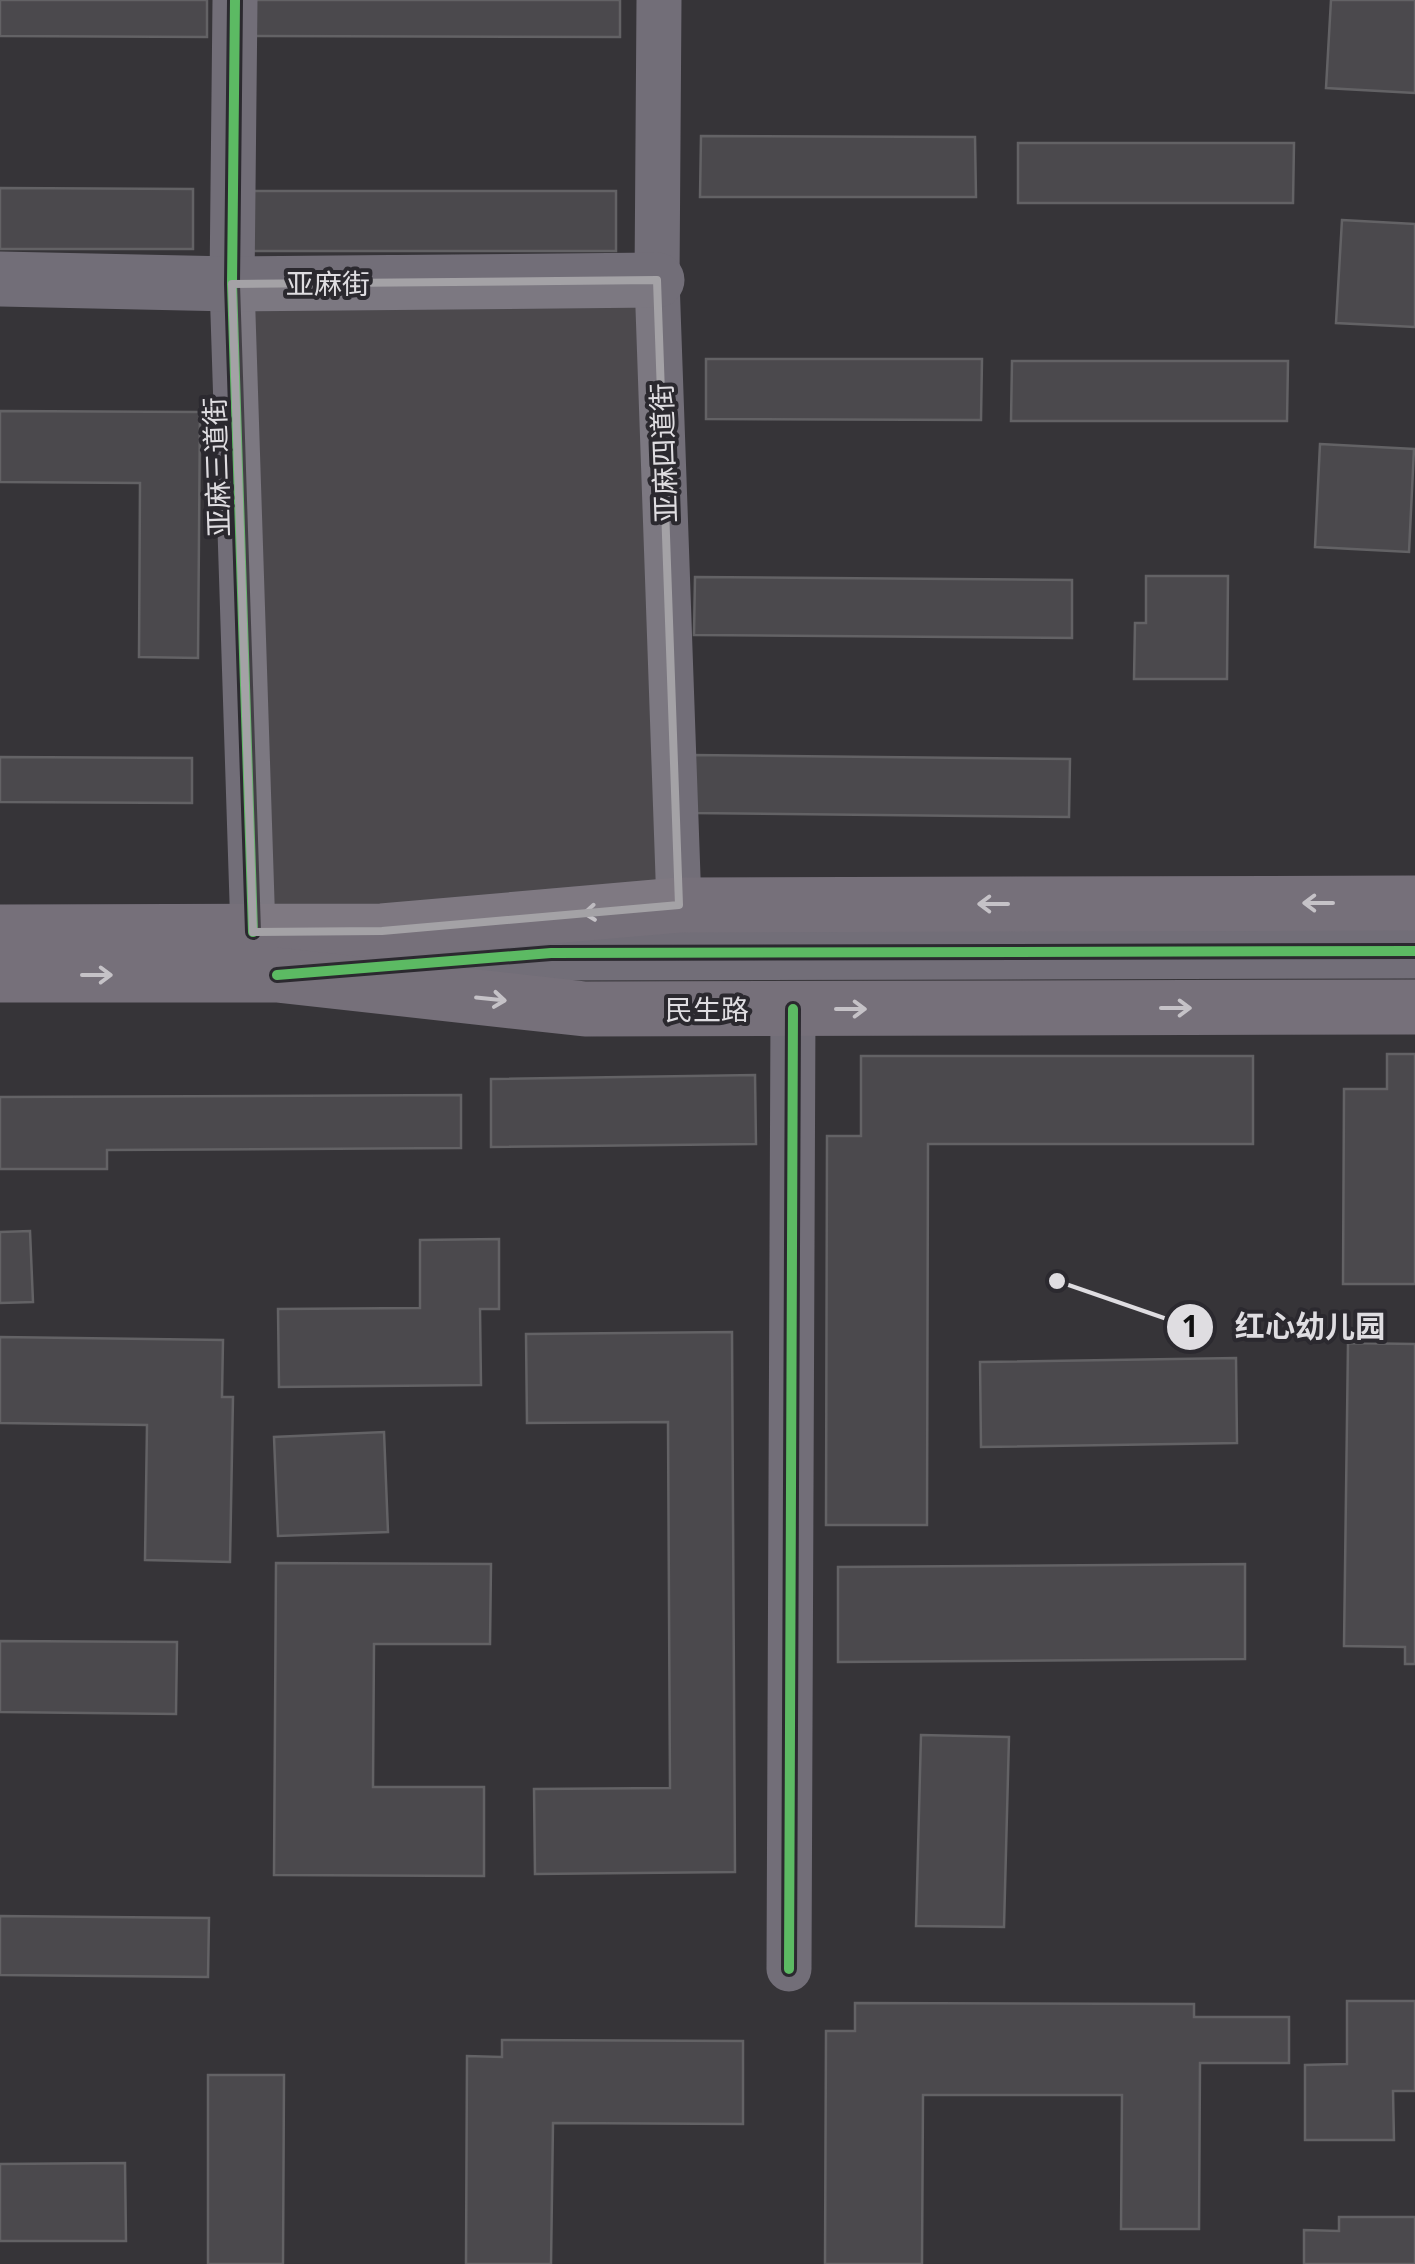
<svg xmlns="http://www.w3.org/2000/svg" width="1415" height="2264" font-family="'Noto Sans','Noto Sans SC',sans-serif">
  <rect width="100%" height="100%" fill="#363438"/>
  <g fill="#4b494d" stroke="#636265" stroke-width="2.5">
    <polygon points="0,0 207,0 207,37 0,36"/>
    <polygon points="250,0 620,0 620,37 250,36"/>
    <polygon points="1331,0 1415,0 1415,93 1326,88"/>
    <polygon points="701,136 975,137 976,197 700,197"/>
    <polygon points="1018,143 1294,143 1293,203 1018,203"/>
    <polygon points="0,188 193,189 193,249 0,249"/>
    <polygon points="247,191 616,191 616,251 246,251"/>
    <polygon points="1342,220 1415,224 1415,327 1336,323"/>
    <polygon points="706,359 982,359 981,420 706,419"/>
    <polygon points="1012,361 1288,361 1287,421 1011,421"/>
    <polygon points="0,411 200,412 198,658 139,657 140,483 0,482"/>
    <polygon points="1320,444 1414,449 1409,552 1315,547"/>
    <polygon points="1146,576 1228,576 1227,679 1134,679 1135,623 1146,623"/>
    <polygon points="695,577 1072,580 1072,638 694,635"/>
    <polygon points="691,755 1070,759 1069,817 691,813"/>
    <polygon points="0,757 192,758 192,803 0,802"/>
    <polygon points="1387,1054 1415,1054 1415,1284 1343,1284 1344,1089 1387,1089"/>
    <polygon points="861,1056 1253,1056 1253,1144 928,1144 927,1525 826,1525 827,1136 861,1136"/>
    <polygon points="755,1075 756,1144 491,1147 491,1079"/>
    <polygon points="461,1095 461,1148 107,1150 107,1169 0,1169 0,1097"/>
    <polygon points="30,1231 33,1302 0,1303 0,1232"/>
    <polygon points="499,1239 499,1309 480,1309 481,1385 279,1387 278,1309 420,1308 420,1240"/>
    <polygon points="732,1332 735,1872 535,1874 534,1789 670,1788 668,1422 527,1423 526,1334"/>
    <polygon points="0,1337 223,1340 222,1397 233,1397 230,1562 145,1560 147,1425 0,1423"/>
    <polygon points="1348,1343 1415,1344 1415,1664 1405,1664 1405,1647 1344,1646"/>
    <polygon points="1236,1358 1237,1443 981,1447 980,1362"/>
    <polygon points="384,1432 388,1532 278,1536 274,1437"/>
    <polygon points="276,1563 491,1564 490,1644 374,1644 373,1787 484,1787 484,1876 274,1875"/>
    <polygon points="1245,1564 1245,1659 838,1662 838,1567"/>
    <polygon points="0,1641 177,1642 176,1714 0,1712"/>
    <polygon points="921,1735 1009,1737 1004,1927 916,1926"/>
    <polygon points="0,1916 209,1918 208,1977 0,1975"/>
    <polygon points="1347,2001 1415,2001 1415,2091 1393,2091 1394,2140 1305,2140 1305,2065 1347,2064"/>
    <polygon points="855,2003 1194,2004 1194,2017 1289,2017 1289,2063 1200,2063 1199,2229 1121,2229 1122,2095 923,2095 922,2264 825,2264 826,2031 855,2031"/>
    <polygon points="502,2040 743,2041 743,2124 553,2123 551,2264 466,2264 467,2056 502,2057"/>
    <polygon points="208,2075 284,2075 283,2264 208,2264"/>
    <polygon points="125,2163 126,2241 0,2241 0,2164"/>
    <polygon points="1339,2217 1415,2217 1415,2264 1304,2264 1304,2230 1339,2231"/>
  </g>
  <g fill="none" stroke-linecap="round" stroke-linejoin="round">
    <g stroke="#726e78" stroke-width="45">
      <polyline points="235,0 232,284 253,932"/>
      <polyline points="659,0 657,280 679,905"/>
      <polyline points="789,1969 793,1009"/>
    </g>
    <g stroke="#726e78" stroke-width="55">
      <polyline points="0,279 232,284 657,280"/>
      <polyline points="345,970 551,953 1415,951"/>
    </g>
    <g stroke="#76707a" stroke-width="55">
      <polyline points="0,932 382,931 679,905 1415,903"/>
      <polyline points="0,975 277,975 585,1009 1415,1007"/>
    </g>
    <g stroke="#2b292f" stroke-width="16">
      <g id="cycleway">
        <polyline points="235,0 232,284 253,932"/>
        <polyline points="277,975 551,953 1415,951"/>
        <polyline points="789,1969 793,1009"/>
      </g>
    </g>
    <use href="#cycleway" stroke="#5cba63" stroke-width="10"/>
  </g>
  <defs><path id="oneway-shaft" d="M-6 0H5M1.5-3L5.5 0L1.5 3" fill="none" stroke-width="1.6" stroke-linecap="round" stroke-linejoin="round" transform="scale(2.5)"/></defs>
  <g stroke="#c5c2c7">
    <use href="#oneway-shaft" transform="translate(1318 903) rotate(180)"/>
    <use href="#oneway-shaft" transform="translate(993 904) rotate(180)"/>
    <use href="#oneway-shaft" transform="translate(598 912) rotate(175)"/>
    <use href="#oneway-shaft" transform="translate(97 975)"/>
    <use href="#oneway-shaft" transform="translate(491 999) rotate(6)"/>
    <use href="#oneway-shaft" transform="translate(1176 1008)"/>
    <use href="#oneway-shaft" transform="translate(851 1009)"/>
  </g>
  <path fill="#a4a2a6" fill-opacity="0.2" stroke="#a4a2a6" stroke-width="8" stroke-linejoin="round" d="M657 280 679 905 382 931 253 932 232 284Z"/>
  <g text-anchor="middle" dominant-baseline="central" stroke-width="8" stroke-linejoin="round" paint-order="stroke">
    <g font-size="28" fill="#dfdde1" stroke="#2b292f">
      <text x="328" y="283">亚麻街</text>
      <text transform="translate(663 453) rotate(-92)">亚麻四道街</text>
      <text transform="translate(216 467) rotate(-92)">亚麻三道街</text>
      <text x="707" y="1009">民生路</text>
    </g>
  </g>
  <path fill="none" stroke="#dfdde1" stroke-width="4" d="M1057 1281L1190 1327"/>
  <g fill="#dfdde1" stroke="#2b292f" stroke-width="4">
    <circle cx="1057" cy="1281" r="10"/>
    <circle cx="1190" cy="1327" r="25"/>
  </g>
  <g font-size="30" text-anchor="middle" font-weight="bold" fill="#111">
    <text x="1190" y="1337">1</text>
  </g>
  <g font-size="30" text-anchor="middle" font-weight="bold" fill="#dfdde1" stroke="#2b292f" stroke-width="8" stroke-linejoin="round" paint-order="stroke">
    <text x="1310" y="1337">红心幼儿园</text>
  </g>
</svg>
